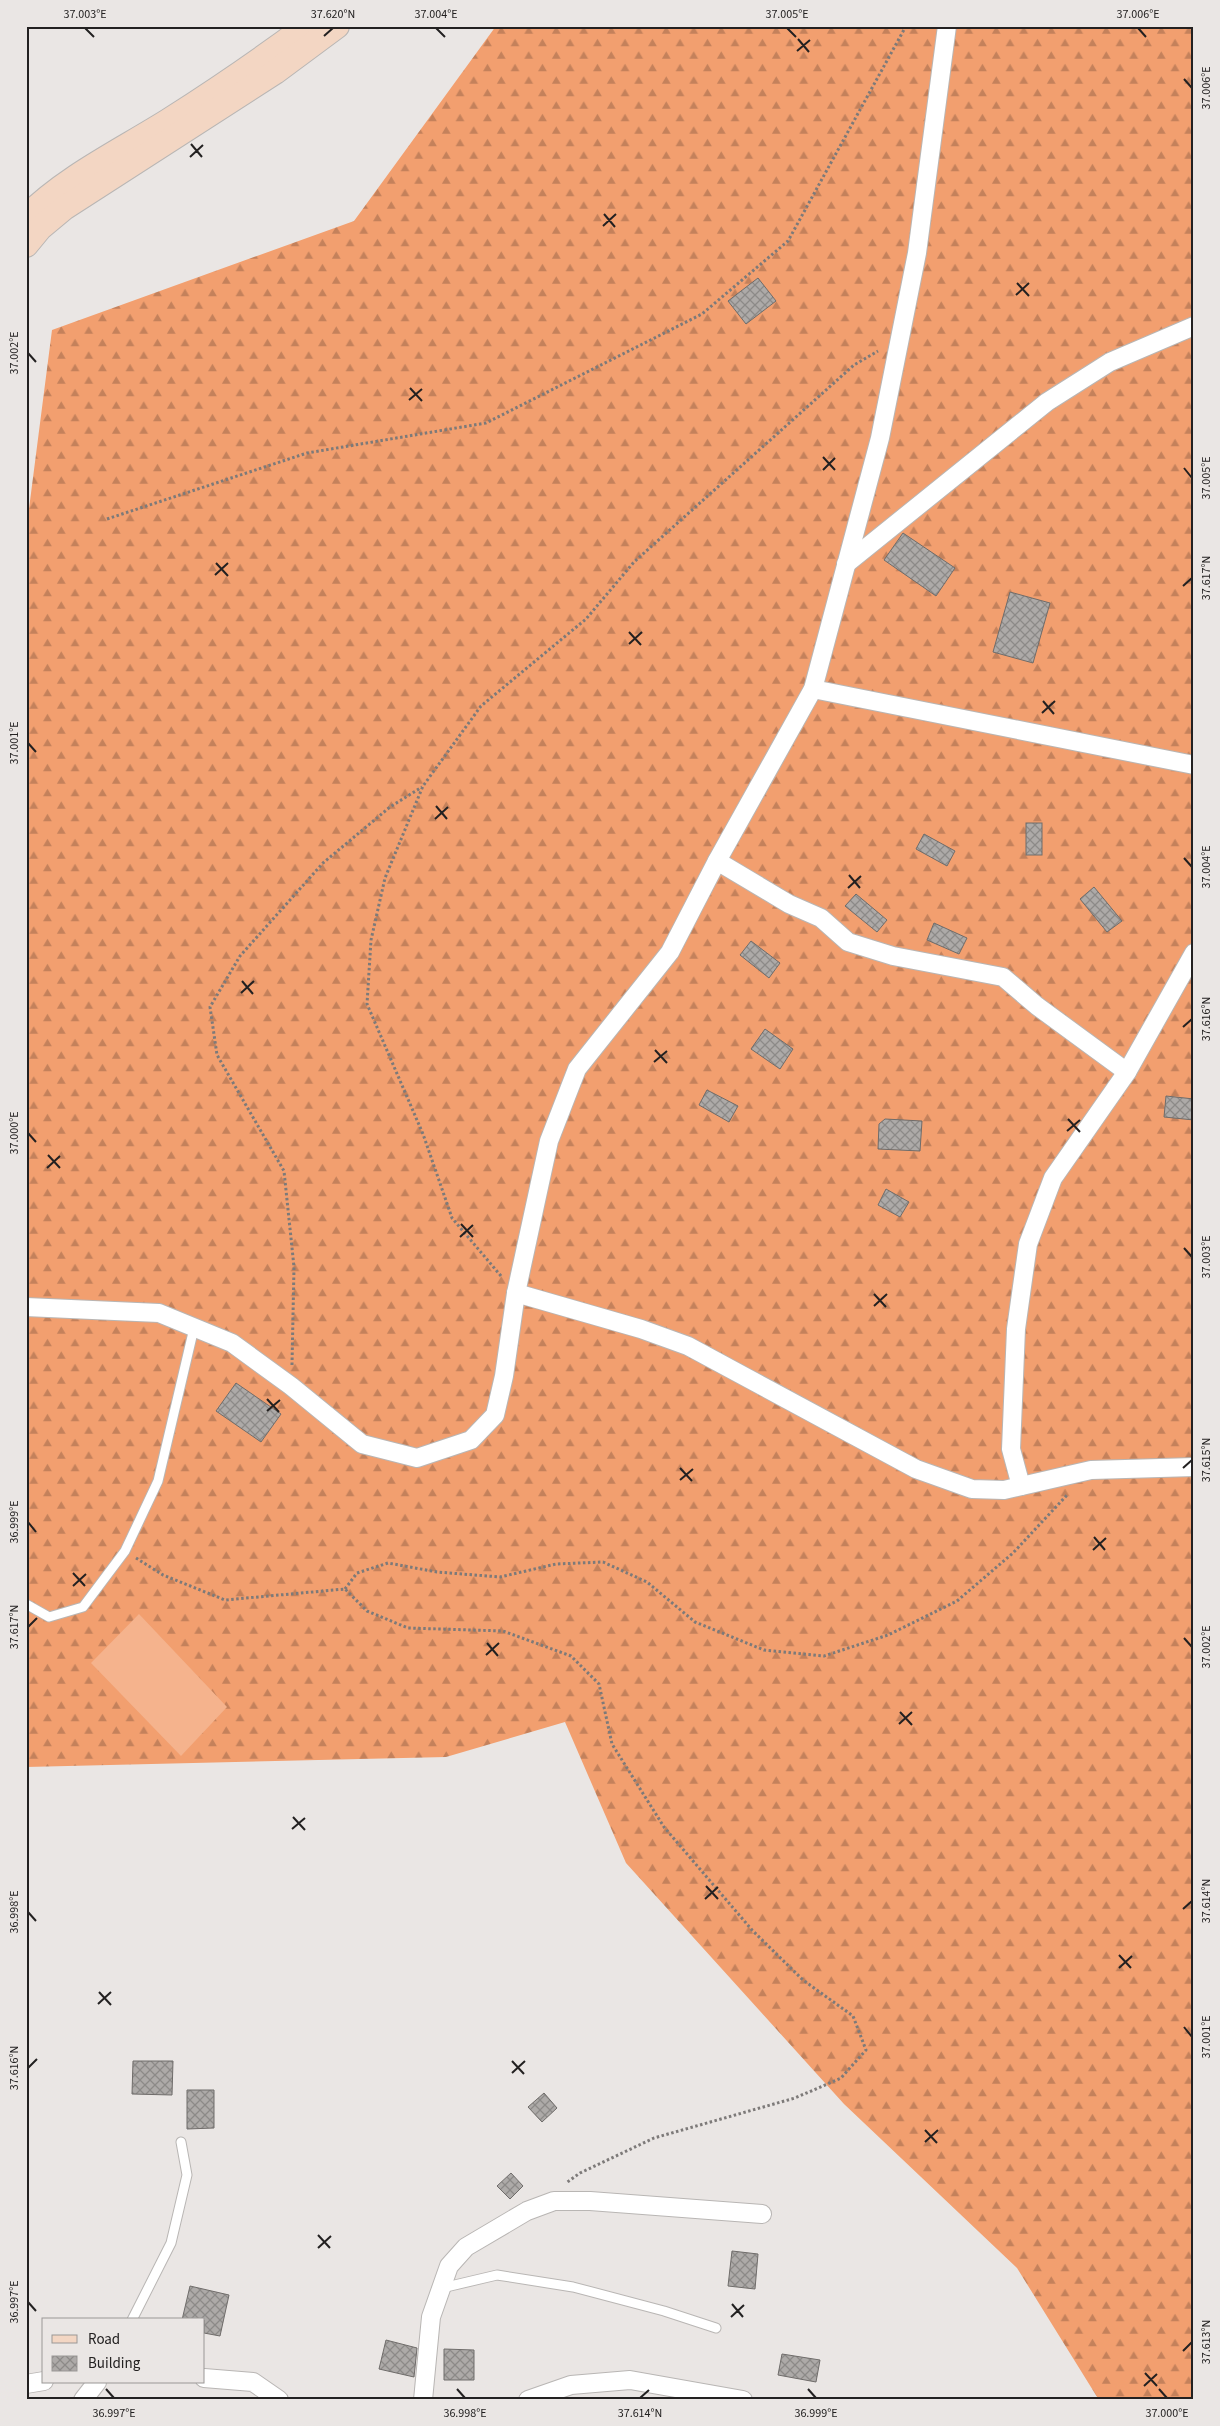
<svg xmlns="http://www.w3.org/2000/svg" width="1220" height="2426" font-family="'Source Sans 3',sans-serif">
<defs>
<pattern id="forest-firs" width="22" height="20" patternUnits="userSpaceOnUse" patternTransform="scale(1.25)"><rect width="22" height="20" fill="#f29f6f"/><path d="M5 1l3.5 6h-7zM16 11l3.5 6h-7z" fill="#c4815b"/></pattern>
<pattern id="building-cross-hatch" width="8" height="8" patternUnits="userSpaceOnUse" patternTransform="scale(1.25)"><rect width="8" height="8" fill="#adaaa8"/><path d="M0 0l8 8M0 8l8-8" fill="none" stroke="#8c8a88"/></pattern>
</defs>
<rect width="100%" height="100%" fill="#eae6e4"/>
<polygon fill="url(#forest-firs)" points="496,26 1194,26 1194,2400 1099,2400 1017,2268 844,2104 626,1863 565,1722 446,1757 26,1767 26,532 52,330 354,221"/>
<polygon fill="#f5b38d" points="139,1614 227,1707 181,1756 91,1663"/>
<g fill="url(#building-cross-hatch)" stroke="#6f6c6a">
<polygon points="758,278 776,301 746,324 728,301"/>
<polygon points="903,533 955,568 936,596 884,560"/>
<polygon points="1010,592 1050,603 1033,663 993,652"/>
<rect x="1026" y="823" width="16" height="32"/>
<polygon points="924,834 955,851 947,866 916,849"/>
<polygon points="1094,887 1122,921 1107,932 1080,899"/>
<polygon points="856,894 887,920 877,932 845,906"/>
<polygon points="934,923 967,938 959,954 927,940"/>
<polygon points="751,941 780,963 769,978 740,955"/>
<polygon points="765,1029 793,1049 780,1069 751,1049"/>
<polygon points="707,1090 738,1106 729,1122 699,1105"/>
<polygon points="1166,1096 1194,1099 1194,1120 1164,1117"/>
<polygon points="885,1119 922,1121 920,1151 878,1149 879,1124"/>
<polygon points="886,1189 909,1202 900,1217 878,1205"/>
<polygon points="236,1383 281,1414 261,1442 216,1411"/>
<polygon points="133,2061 173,2061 172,2095 132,2094"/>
<polygon points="187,2090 214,2090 214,2128 187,2129"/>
<polygon points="544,2093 557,2108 542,2122 528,2107"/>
<polygon points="511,2173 523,2186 510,2199 497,2186"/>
<polygon points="732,2251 758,2254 755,2289 728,2286"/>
<polygon points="190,2286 229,2295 220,2336 204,2333 204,2320 182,2320"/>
<polygon points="386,2340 417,2348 414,2377 379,2369"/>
<polygon points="444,2349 474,2350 474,2380 444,2380"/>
<polygon points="782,2354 820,2360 816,2382 778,2375"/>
</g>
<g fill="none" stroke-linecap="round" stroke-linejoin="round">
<g stroke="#b9b6b4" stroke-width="11">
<g id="service">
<polyline points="26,1604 49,1617 83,1607 125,1551 158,1481 194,1328"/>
<polyline points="442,2288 497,2275 573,2287 664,2311 716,2328"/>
<polyline points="132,2320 171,2243 187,2175 181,2142"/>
</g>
</g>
<g stroke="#b9b6b4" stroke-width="20">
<g id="minor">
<polyline points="846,564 1047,402 1110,362 1194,326"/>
<polyline points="813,689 1194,765"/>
<polyline points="717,861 789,904 821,918 848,942 893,956 1003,977 1037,1006 1127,1072"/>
<polyline points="516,1293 641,1329 688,1346 916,1469 972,1489 1004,1490 1091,1470 1194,1467"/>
<polyline points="26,1307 159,1313 232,1343 291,1386 362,1444 417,1458 471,1440 495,1415 504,1376 516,1293 549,1141 577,1069 670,952 717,861 813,689 880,438 917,253 947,26"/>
<polyline points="1021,1486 1011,1449 1016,1329 1028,1244 1053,1178 1127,1072 1194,953"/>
<polyline points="204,2378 253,2382 279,2400"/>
<polyline points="26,2384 44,2381"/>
<polyline points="83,2400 97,2382"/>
<polyline points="423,2400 431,2317 449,2266 466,2247 527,2211 554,2201 590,2201 762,2214"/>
<polyline points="528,2400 571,2385 630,2380 743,2400"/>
</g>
</g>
<g stroke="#b9b6b4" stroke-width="26">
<g id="secondary">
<path d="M26,217C66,177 120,151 168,121C215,91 261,60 306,26"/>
<polyline points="26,245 40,228 64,208 275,72 337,26"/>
</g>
</g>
<g stroke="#7d7a79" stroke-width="3" stroke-dasharray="2.5 2.5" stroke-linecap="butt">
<polyline points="107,519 307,453 486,423 702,314 788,241 906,26"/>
<polyline points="501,1276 452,1218 423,1134 367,1004 371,940 385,878 423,786 481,706 586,619 634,562 854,365 878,351"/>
<polyline points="292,1365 294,1267 284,1171 217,1055 210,1007 240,956 323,863 390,807 422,787"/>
<polyline points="136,1558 163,1575 225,1600 345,1589 367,1611 408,1628 503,1631 571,1656 599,1684 612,1744 664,1827 752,1930 803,1980 853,2016 866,2050 841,2078 795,2098 654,2138 580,2173 566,2183"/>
<polyline points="345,1589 357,1573 388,1563 437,1572 500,1577 556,1564 603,1562 647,1582 695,1622 764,1650 824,1656 888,1635 957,1601 1013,1553 1068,1494"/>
</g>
<use href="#service" stroke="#fff" stroke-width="9"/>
<use href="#minor" stroke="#fff" stroke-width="18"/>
<use href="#secondary" stroke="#f3d6c3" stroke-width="24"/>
</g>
<path fill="none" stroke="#232121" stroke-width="2" d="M85,28L94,37M436,28L445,37M787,28L796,37M1138,28L1146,37M324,36L333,28M798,39L809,52M797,51L810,40M1184,79L1192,88M191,144L202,157M190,157L203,145M604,214L615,227M603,226L616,214M1017,283L1029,296M1016,295L1029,283M28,353L36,362M410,388L422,401M409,400L422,389M823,457L835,470M1184,468L1192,478M823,470L835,458M216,563L228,576M215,575L228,563M1183,586L1192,578M629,632L641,645M629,644L642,632M1043,701L1054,714M1042,713L1055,701M28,743L36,752M436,806L447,819M435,819L448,807M1184,858L1192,867M849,875L860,888M848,888L861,876M242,981L253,994M241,993L254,981M1183,1027L1192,1019M655,1050L667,1063M654,1062L667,1051M1068,1119L1080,1132M1067,1131L1080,1120M28,1133L36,1142M48,1155L60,1168M47,1168L60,1156M461,1224L473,1237M460,1237L473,1225M1184,1248L1192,1257M874,1294L886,1307M874,1306L887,1294M267,1399L279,1412M267,1411L280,1400M680,1468L692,1481M1183,1468L1192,1460M680,1480L693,1469M28,1522L36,1532M1094,1537L1105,1550M1093,1550L1106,1538M73,1573L85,1586M73,1586L86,1574M28,1627L37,1618M1184,1638L1192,1647M487,1643L498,1656M486,1655L499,1643M900,1712L912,1725M899,1724L912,1712M293,1817L305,1830M292,1829L305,1818M706,1886L718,1899M705,1899L718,1887M1183,1909L1192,1901M28,1912L36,1921M1119,1955L1131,1968M1119,1968L1132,1956M99,1992L111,2005M98,2004L111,1992M1184,2027L1192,2037M512,2061L524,2074M28,2068L37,2059M512,2073L525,2061M925,2130L937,2143M925,2142L938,2130M318,2235L330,2248M318,2248L331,2236M28,2302L36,2311M732,2304L743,2317M731,2317L744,2305M1183,2351L1192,2342M1145,2373L1157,2386M1144,2386L1157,2374M106,2389L114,2398M457,2389L465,2398M808,2389L816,2398M1159,2389L1167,2398M640,2398L649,2390"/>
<rect width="1220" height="2426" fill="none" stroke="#eae6e4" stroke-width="55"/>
<rect x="42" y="2318" width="162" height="65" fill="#eae6e4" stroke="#9a9796"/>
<rect x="52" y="2335" width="25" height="8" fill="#f3d6c3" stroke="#9a9796"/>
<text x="88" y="2344" font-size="15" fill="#232121">Road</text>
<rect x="52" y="2356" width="25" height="15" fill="url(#building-cross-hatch)" stroke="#9a9796"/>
<text x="88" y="2368" font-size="15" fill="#232121">Building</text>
<rect x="28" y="28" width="1164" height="2370" fill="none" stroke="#232121" stroke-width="2"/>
<g font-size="12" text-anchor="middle" fill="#232121">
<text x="85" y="18">37.003°E</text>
<text x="333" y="18">37.620°N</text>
<text x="436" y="18">37.004°E</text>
<text x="787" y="18">37.005°E</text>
<text x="1138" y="18">37.006°E</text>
<text transform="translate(1206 88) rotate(-90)" y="4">37.006°E</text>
<text transform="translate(14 353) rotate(-90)" y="4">37.002°E</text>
<text transform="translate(1206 478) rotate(-90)" y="4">37.005°E</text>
<text transform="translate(1206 578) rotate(-90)" y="4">37.617°N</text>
<text transform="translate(14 743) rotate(-90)" y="4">37.001°E</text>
<text transform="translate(1206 867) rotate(-90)" y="4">37.004°E</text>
<text transform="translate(1206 1019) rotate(-90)" y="4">37.616°N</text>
<text transform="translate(14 1133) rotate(-90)" y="4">37.000°E</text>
<text transform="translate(1206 1257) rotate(-90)" y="4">37.003°E</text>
<text transform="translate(1206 1460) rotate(-90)" y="4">37.615°N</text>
<text transform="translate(14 1522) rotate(-90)" y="4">36.999°E</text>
<text transform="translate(14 1627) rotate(-90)" y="4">37.617°N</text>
<text transform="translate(1206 1647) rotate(-90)" y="4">37.002°E</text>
<text transform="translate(1206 1901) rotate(-90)" y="4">37.614°N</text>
<text transform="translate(14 1912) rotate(-90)" y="4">36.998°E</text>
<text transform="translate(1206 2037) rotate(-90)" y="4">37.001°E</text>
<text transform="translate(14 2068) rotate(-90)" y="4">37.616°N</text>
<text transform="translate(14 2302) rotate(-90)" y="4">36.997°E</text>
<text transform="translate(1206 2342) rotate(-90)" y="4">37.613°N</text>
<text x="114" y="2417">36.997°E</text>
<text x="465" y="2417">36.998°E</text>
<text x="640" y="2417">37.614°N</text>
<text x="816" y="2417">36.999°E</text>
<text x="1167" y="2417">37.000°E</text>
</g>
</svg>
